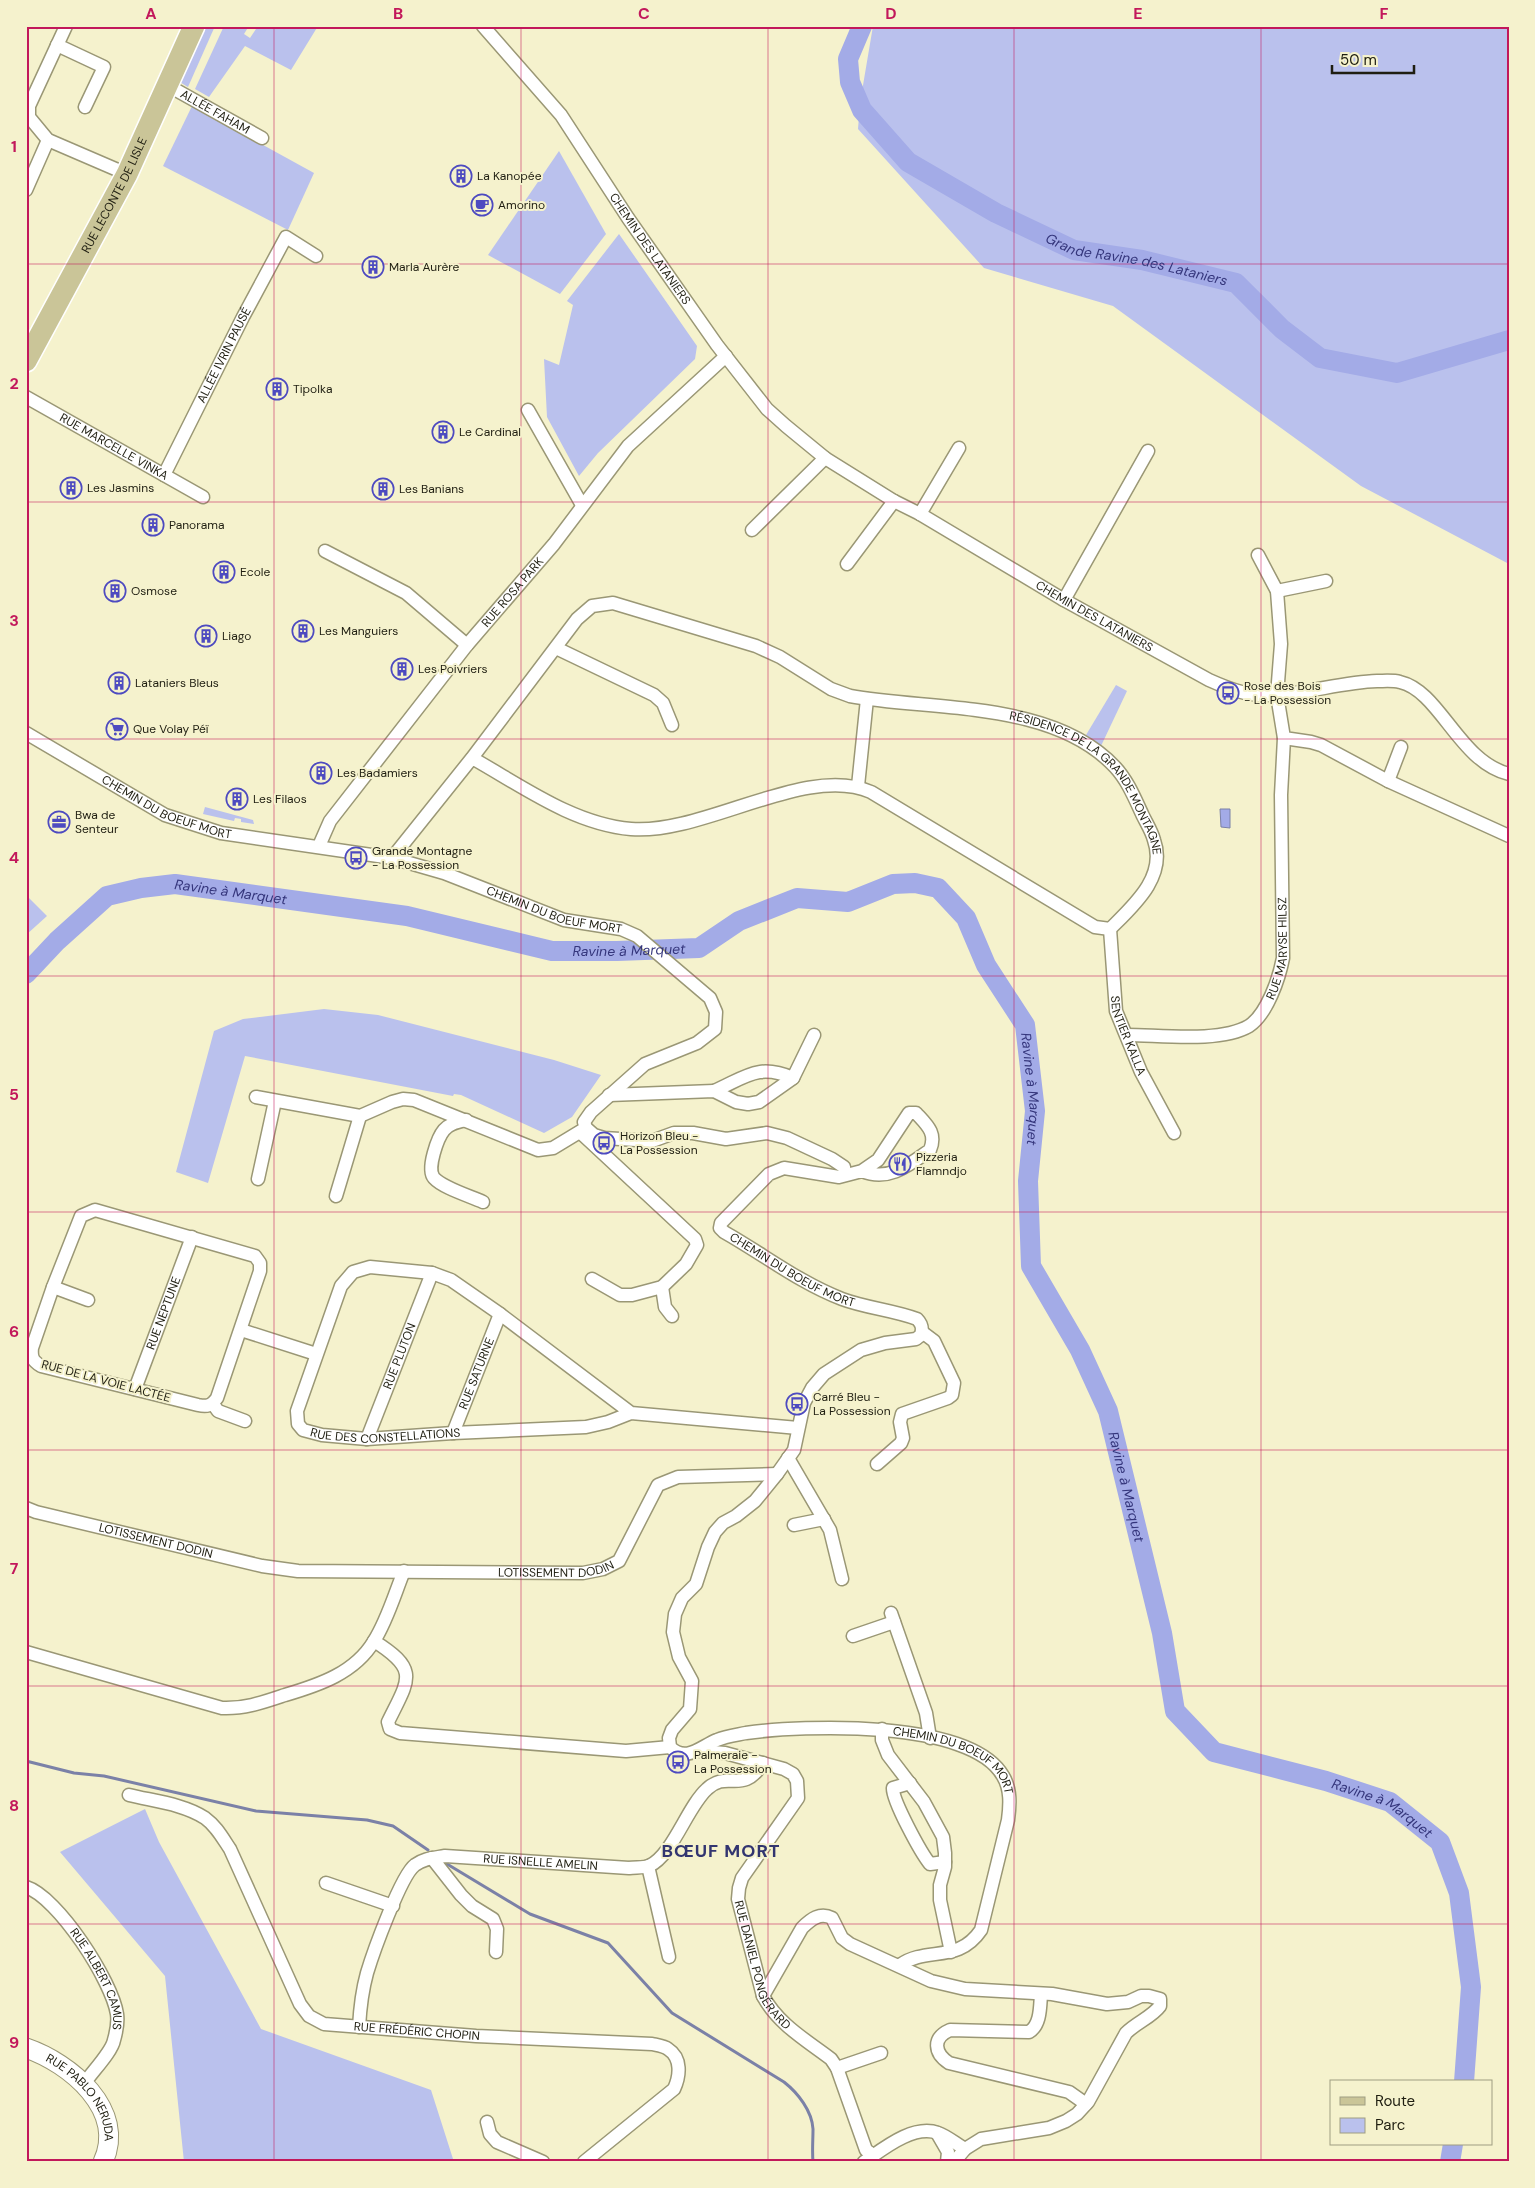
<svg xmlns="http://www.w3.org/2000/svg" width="1535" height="2188" font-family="'DM Sans',sans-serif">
<rect width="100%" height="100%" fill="#f5f2cd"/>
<g fill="#bac1ed">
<polygon points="203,26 215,26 188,87 178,81"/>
<polygon points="224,26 249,26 244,34 250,38 258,26 318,26 291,70 245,46 209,97 195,89"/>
<polygon points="873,26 1509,26 1509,564 1361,486 1113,306 984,268 858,129 860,103"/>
<polygon points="192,106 314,173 288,230 163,166"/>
<polygon points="559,151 606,234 560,294 488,255"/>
<polygon points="619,234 697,346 695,359 598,453 579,476 547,417 544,359 559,365 573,305 567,301"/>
<polygon points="1116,685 1127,691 1101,746 1086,735"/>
<polygon points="205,807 253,820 254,824 241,822 241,819 235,818 234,821 203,814"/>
<polygon points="26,895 47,916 26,935"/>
<polygon points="324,1009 378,1015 554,1060 601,1075 572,1117 544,1133 461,1095 454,1094 453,1096 245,1056 208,1183 176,1172 214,1031 243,1019"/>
<polygon points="145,1809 159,1842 261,2029 431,2090 454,2162 184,2162 165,1976 60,1852"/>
</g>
<polygon fill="#a3abe7" stroke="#7b81a7" points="1220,809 1230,809 1230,828 1221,827"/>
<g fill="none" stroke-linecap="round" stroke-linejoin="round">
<g stroke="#7b81a7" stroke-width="3">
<polyline points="26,1761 74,1773 104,1776 256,1811 367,1820 393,1826 428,1850"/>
<path d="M447,1864L530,1914L608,1943L672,2013L784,2082C798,2093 812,2111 813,2129C813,2140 812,2151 813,2162"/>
</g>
<g stroke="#a3abe7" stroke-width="20">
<path id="s1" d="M862,26L848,59L850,82L862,110L908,162L996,213L1074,250L1142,260L1236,283L1282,329L1320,358L1397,373L1509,340"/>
<path id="s2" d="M26,974L57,941L107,896L141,888L175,884L407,916L552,951H617L699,948L739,921L797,898L848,902L893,884L915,883L938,888L966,918L986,965L1025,1025L1035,1111L1028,1181L1031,1266L1080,1350L1108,1411L1162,1633L1175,1711L1214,1752L1326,1781L1390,1802L1440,1842L1459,1893L1471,1987L1464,2082"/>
<polyline points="1450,2162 1453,2144"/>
</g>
<g stroke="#9a9775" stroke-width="15">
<g id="minor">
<polyline points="66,26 29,106 29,117 48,140 127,174"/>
<path id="s3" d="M483,26L561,115L628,218L717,345L767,409L786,426L825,458L894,501L920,514L1064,600L1209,680C1227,688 1247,696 1267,695C1304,695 1340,682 1377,681C1384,681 1393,680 1400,682C1440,691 1459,762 1509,774"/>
<polyline points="57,45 104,67 85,107"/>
<path id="s4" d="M167,85L262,138"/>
<polyline points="26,190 48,140"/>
<path id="s5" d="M26,397L203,497"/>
<polyline points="528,410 582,505"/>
<path id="s6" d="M164,475L243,317L286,237L316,256"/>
<polyline points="920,514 959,448"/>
<polyline points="752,530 825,458"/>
<polyline points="325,551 406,593 467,645"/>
<polyline points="1258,555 1277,591 1281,644 1277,695 1284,738 1311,742 1321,745 1388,781 1509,836"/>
<polyline points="847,564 894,501"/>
<polyline points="1277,591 1326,581"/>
<polyline points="1064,600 1148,451"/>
<polyline points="556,648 654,695 663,703 672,725"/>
<path id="s7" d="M26,733L165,815L221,833L392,858L444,873L564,920L621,929L637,936L710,998L716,1012L715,1029L697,1043L645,1064L591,1112L584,1122L586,1128L594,1135L604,1138L652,1141L674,1133H693L726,1139L767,1133L787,1138L832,1159L844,1167L845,1174"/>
<polyline points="1388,781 1401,747"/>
<polyline points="858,786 867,699"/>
<path id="s8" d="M319,846L330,821L467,645L554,544L628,446L726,356"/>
<path id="s9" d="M392,858L472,758L577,619L592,606L613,603L756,646L780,657L831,689L850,696C932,711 1053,700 1115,767C1128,781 1135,799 1143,816C1147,824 1152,832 1154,840C1167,877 1133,906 1110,929L1095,927L871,792C807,763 704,835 631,829C573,824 522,786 472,758"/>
<path id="s10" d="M1110,929L1116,1011L1141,1072L1174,1133"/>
<path id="s11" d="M1127,1035C1160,1035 1220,1043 1249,1026C1267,1014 1279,979 1283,958L1281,795L1284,738"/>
<path d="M714,1091C746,1077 758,1063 793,1078"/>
<polyline points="609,1095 714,1091 736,1102 748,1104 759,1102 793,1078 814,1035"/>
<polyline points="256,1097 360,1116 392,1102 403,1099 414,1100 538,1150 553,1148 586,1128"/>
<path d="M466,1120C458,1122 450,1123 444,1130C438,1137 426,1169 434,1178C443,1188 470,1196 483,1202"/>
<polyline points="581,1133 695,1239 697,1245 686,1264 662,1287 632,1295 620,1295 592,1279"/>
<path id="s12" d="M862,1171C889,1182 909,1165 930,1150C937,1133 927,1125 916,1113H909L878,1160L862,1171L839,1177L784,1168L769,1174L721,1223L720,1228L724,1232C763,1254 800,1283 842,1299C866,1308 893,1310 917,1319C922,1324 923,1328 921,1335L916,1339L885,1343L861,1350L824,1374L812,1388L804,1403L794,1450L777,1474L755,1501L736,1516L723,1523L715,1532L708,1547L696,1584L682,1598L675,1614L673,1632L679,1657L692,1681L690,1709L672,1730L669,1738L670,1747C686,1763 700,1747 717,1740C726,1736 736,1735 746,1733C803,1725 971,1719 1003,1776C1011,1789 1010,1805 1008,1820L981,1930C958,1964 927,1946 900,1965"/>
<polyline points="258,1179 275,1101"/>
<polyline points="336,1196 360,1116"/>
<path d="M95,1210L255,1256L260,1263V1271L217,1398C211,1406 207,1407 198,1405L41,1366C33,1361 31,1358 32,1348L53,1287L81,1216Z"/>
<polyline points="53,1287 88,1300"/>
<polyline points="662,1287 665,1307 672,1316"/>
<polyline points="241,1330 316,1354"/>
<path id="s13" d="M135,1389L192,1237"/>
<polyline points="213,1404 218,1411 245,1421"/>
<path id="s14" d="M631,1413L500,1314L451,1280L432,1273L370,1267L353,1272L341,1286L297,1411L298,1424L303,1430L322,1435L367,1439L453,1433L586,1427L608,1422L631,1413L798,1428"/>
<path id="s15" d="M453,1433L500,1314"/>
<path id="s16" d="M367,1439L432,1273"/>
<polyline points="788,1458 830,1530 842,1579"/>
<polyline points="877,1464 901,1443 903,1438 900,1422 902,1414 948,1398 952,1395 954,1383 934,1341 922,1332"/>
<path id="s17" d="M26,1508L36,1512L262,1566L298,1571L583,1573L603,1569L619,1561L658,1485L678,1477L777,1474"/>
<polyline points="794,1525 824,1519"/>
<polyline points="891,1613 926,1713 930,1738"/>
<polyline points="853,1636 894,1622"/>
<path d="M374,1641C420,1670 409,1679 388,1722L390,1729L400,1733L626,1751L670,1747"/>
<path d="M26,1652L222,1708C245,1709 264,1702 285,1695C319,1685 355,1673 374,1641C387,1621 395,1593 404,1571"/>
<polyline points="882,1729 882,1740 888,1755 924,1802 943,1837 945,1853 945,1867 940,1885 940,1900 951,1952"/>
<path id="s18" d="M700,1751L725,1753L784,1769L793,1774L797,1781L798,1798L742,1878L739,1888L738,1899L763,1996C778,2024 806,2040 831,2059L837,2068L866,2150L873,2155"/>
<path d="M910,1783L893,1788C892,1800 921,1853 930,1864L945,1862"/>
<path id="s19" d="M129,1795C153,1801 184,1804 205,1818C216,1826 222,1837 230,1849L300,2004L309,2016L324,2024L476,2036L652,2044C656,2045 664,2046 668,2049C682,2058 680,2076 674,2089L584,2162"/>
<polyline points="432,1858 461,1895 472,1906 493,1919 497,1929 496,1952"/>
<polyline points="648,1866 669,1957"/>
<polyline points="326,1883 393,1906"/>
<path id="s20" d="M26,1887C58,1897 112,1981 117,2014C118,2021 116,2033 114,2040C112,2052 91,2073 84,2084"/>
<path d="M1041,1994C1040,2006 1041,2025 1029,2032L950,2030C932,2038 934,2053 949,2063L1069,2092L1086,2104"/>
<path d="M763,1996L802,1928C811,1919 820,1912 832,1918L842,1938L850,1944L931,1981L965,1989L1052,1994L1107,2004L1128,2002L1141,1996H1149L1160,1999V2006C1152,2017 1137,2022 1126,2033L1088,2102L1077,2114L1066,2121L1049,2128L981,2139L965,2149L954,2162"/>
<path id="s21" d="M359,2027C360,2009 362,1991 367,1973C373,1953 401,1875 415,1865C424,1858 434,1858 445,1856L629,1868C635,1867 643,1868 649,1866C673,1855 687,1807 707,1789C728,1769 742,1796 763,1763"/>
<polyline points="837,2068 881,2053"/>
<polyline points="487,2122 490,2134 497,2142 543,2162"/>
<polyline points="937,2133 948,2152 947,2162"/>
<path d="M864,2162C883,2149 913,2124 938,2133C947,2136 956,2144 965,2149"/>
</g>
</g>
<g stroke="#9a9775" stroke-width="21">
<g id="secondary">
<path id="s22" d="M26,2048C70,2063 127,2110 103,2162"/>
</g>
</g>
<g stroke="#fff" stroke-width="24">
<g id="primary">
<path id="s23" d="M26,361L127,174L194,26"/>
</g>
</g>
<use href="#minor" stroke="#fff" stroke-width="12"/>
<use href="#secondary" stroke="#fff" stroke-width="19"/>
<use href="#primary" stroke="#cac598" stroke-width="21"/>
</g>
<path fill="none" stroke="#c2185b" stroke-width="1" stroke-opacity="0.55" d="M274,26V2162M521,26V2162M768,26V2162M1014,26V2162M1261,26V2162M26,264H1509M26,502H1509M26,739H1509M26,976H1509M26,1212H1509M26,1450H1509M26,1686H1509M26,1924H1509"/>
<defs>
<g id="building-ring" transform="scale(1.125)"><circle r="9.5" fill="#f5f2cd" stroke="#4d4ac0" stroke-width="1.5"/><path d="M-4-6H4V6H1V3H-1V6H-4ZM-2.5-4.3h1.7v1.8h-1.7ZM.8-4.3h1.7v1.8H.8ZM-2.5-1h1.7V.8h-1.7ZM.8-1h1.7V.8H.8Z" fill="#4d4ac0"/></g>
<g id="cafe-ring" transform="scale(1.125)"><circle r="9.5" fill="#f5f2cd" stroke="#4d4ac0" stroke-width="1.5"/><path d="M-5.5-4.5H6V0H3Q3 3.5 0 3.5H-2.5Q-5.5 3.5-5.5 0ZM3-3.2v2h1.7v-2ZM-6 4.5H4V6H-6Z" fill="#4d4ac0"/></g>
<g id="bus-ring" transform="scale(1.125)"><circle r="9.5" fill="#f5f2cd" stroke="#4d4ac0" stroke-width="1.5"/><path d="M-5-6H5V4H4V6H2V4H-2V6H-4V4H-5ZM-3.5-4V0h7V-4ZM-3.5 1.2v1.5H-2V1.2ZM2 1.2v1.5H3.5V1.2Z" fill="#4d4ac0"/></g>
<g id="supermarket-ring" transform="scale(1.125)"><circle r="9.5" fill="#f5f2cd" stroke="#4d4ac0" stroke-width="1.5"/><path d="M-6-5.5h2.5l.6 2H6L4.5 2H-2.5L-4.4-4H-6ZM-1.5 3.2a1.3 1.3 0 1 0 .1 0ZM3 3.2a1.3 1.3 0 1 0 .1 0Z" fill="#4d4ac0"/></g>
<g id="office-ring" transform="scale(1.125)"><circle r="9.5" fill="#f5f2cd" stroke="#4d4ac0" stroke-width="1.5"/><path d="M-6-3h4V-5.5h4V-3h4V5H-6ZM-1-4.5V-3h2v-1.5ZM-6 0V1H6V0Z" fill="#4d4ac0"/></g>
<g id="restaurant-ring" transform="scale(1.125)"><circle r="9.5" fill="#f5f2cd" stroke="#4d4ac0" stroke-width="1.5"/><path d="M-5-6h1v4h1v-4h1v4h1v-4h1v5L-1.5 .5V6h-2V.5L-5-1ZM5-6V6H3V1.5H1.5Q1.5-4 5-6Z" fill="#4d4ac0"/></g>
</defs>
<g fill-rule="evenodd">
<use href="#building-ring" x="461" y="176"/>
<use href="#cafe-ring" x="482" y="205"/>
<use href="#building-ring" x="373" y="267"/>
<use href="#building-ring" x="277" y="389"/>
<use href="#building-ring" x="443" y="432"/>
<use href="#building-ring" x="71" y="488"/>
<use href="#building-ring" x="383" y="489"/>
<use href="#building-ring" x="153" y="525"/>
<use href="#building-ring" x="224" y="572"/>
<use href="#building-ring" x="115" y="591"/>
<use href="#building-ring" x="303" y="631"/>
<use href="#building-ring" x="206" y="636"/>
<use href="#building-ring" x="402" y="669"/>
<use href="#building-ring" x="119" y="683"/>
<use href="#bus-ring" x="1228" y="693"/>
<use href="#supermarket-ring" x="117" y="729"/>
<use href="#building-ring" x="321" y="773"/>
<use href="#building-ring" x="237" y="799"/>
<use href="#office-ring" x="59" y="822"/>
<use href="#bus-ring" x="356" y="858"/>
<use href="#bus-ring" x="604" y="1143"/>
<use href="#restaurant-ring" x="900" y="1164"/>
<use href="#bus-ring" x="797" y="1404"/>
<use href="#bus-ring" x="678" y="1762"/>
</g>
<g text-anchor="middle" stroke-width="4" stroke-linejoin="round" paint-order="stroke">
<g font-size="12" fill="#1f1e11" stroke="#f5f2cd">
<text dy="4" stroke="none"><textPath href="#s4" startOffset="55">ALLÉE FAHAM</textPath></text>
<text dy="4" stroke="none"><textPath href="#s23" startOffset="188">RUE LECONTE DE LISLE</textPath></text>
<text dy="4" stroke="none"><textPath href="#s3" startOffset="279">CHEMIN DES LATANIERS</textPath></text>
<text dy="4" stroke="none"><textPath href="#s6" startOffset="134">ALLÉE IVRIN PAUSÉ</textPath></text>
<text dy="4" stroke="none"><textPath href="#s5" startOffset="101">RUE MARCELLE VINKA</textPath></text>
<text dy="4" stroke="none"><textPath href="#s8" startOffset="320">RUE ROSA PARK</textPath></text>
<text dy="4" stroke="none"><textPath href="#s3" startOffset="866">CHEMIN DES LATANIERS</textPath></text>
<text dy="4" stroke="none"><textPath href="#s9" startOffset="869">RÉSIDENCE DE LA GRANDE MONTAGNE</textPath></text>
<text dy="4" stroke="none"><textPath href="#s7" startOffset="160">CHEMIN DU BOEUF MORT</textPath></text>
<text dy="4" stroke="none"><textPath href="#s7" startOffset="564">CHEMIN DU BOEUF MORT</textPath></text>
<text dy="4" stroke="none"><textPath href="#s11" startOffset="210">RUE MARYSE HILSZ</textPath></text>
<text dy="4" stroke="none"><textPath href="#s10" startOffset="109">SENTIER KALLA</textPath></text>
<text dy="4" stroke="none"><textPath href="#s12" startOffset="454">CHEMIN DU BOEUF MORT</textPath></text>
<text dy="4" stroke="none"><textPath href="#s13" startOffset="81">RUE NEPTUNE</textPath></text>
<text dy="4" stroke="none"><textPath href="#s16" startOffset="89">RUE PLUTON</textPath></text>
<text dy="4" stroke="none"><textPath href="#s15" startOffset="64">RUE SATURNE</textPath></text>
<text transform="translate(106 1381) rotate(15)" y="4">RUE DE LA VOIE LACTÉE</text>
<text dy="4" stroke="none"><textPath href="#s14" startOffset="579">RUE DES CONSTELLATIONS</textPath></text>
<text dy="4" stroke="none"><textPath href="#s17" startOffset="134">LOTISSEMENT DODIN</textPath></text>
<text dy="4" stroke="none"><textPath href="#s17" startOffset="538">LOTISSEMENT DODIN</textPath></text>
<text dy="4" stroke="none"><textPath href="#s12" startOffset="1449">CHEMIN DU BOEUF MORT</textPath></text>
<text dy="4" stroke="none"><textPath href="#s21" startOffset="301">RUE ISNELLE AMELIN</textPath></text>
<text dy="4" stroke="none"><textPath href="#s18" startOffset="312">RUE DANIEL PONGÉRARD</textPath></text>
<text dy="4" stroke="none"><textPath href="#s20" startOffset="120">RUE ALBERT CAMUS</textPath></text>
<text dy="4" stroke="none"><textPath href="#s19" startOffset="415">RUE FRÉDÉRIC CHOPIN</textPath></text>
<text dy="4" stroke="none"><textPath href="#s22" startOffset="78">RUE PABLO NERUDA</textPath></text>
</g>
<g font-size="12" fill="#1f1e11" stroke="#f5f2cd" text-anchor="start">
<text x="477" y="180">La Kanopée</text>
<text x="498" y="209">Amorino</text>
<text x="389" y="271">Marla Aurère</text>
<text x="293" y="393">Tipolka</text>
<text x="459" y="436">Le Cardinal</text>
<text x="87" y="492">Les Jasmins</text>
<text x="399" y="493">Les Banians</text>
<text x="169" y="529">Panorama</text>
<text x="240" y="576">Ecole</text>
<text x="131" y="595">Osmose</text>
<text x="319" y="635">Les Manguiers</text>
<text x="222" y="640">Liago</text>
<text x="418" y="673">Les Poivriers</text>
<text x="135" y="687">Lataniers Bleus</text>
<text x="1244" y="690">Rose des Bois<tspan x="1244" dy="14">- La Possession</tspan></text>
<text x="133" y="733">Que Volay Péï</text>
<text x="337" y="777">Les Badamiers</text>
<text x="253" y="803">Les Filaos</text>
<text x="75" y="819">Bwa de<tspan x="75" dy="14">Senteur</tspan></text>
<text x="372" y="855">Grande Montagne<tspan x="372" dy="14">- La Possession</tspan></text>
<text x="620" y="1140">Horizon Bleu -<tspan x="620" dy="14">La Possession</tspan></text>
<text x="916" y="1161">Pizzeria<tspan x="916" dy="14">Flamndjo</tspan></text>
<text x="813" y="1401">Carré Bleu -<tspan x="813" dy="14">La Possession</tspan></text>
<text x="694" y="1759">Palmeraie -<tspan x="694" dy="14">La Possession</tspan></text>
</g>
<g font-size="14" font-style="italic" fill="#35367c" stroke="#f5f2cd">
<text dy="5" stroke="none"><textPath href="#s1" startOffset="410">Grande Ravine des Lataniers</textPath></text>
<text dy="5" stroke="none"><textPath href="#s2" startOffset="238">Ravine à Marquet</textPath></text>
<text dy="5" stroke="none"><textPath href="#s2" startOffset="642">Ravine à Marquet</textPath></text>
<text dy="5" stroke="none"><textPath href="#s2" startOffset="1196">Ravine à Marquet</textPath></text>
<text dy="5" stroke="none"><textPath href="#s2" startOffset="1616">Ravine à Marquet</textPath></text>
<text dy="5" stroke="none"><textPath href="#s2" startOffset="2081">Ravine à Marquet</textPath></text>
</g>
<g font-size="18" font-weight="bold" letter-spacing="1" fill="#323570" stroke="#f5f2cd">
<text x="721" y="1857">BŒUF MORT</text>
</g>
</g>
<rect width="1535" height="2188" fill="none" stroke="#f5f2cd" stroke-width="55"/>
<rect x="1330" y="2080" width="162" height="65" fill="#f5f2cd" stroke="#9f9d82"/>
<rect x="1340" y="2097" width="25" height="8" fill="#cac598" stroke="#9f9d82"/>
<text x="1375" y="2106" font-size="15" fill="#1f1e11">Route</text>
<rect x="1340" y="2118" width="25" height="15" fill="#bac1ed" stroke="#9f9d82"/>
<text x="1375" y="2130" font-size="15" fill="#1f1e11">Parc</text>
<path d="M1332 65v8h82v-8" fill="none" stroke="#1f1e11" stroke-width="2.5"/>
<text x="1340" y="65" font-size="15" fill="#1f1e11" stroke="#f5f2cd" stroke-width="4" paint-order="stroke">50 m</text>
<rect x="28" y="28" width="1480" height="2132" fill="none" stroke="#c2185b" stroke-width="2"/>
<g font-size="16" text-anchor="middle" font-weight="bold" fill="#c2185b">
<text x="151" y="19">A</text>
<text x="398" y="19">B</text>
<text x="644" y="19">C</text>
<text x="891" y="19">D</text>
<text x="1138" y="19">E</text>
<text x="1384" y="19">F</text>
<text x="14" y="152">1</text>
<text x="14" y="389">2</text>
<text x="14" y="626">3</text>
<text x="14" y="863">4</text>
<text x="14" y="1100">5</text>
<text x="14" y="1337">6</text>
<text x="14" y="1574">7</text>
<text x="14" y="1811">8</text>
<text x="14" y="2048">9</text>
</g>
</svg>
